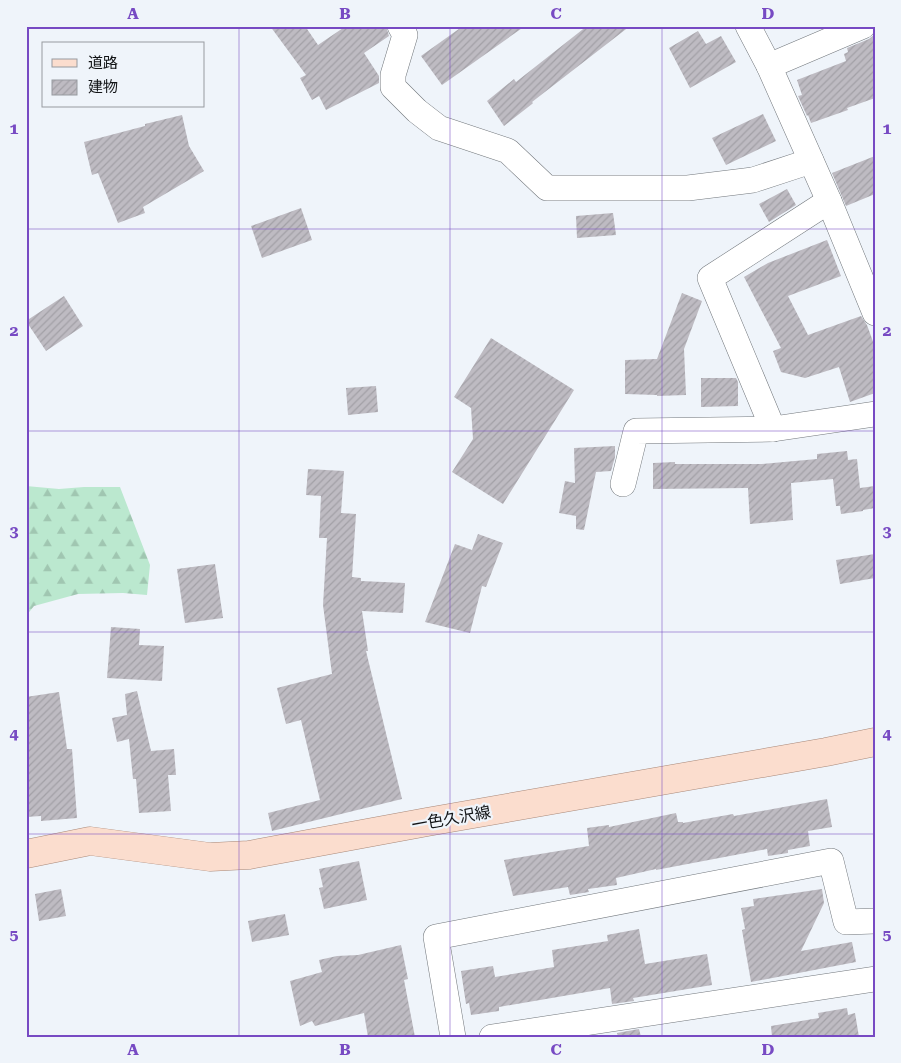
<svg xmlns="http://www.w3.org/2000/svg" width="901" height="1063" font-family="'Roboto Serif','Noto Sans JP',serif">
<defs>
<pattern id="forest-firs" width="22" height="20" patternUnits="userSpaceOnUse" patternTransform="scale(1.25)"><rect width="22" height="20" fill="#bbe8cf"/><path d="M5 1l3.5 6h-7zM16 11l3.5 6h-7z" fill="#a0c6b1"/></pattern>
<pattern id="building-hatch" width="6" height="6" patternUnits="userSpaceOnUse" patternTransform="scale(1.25)"><rect width="6" height="6" fill="#bebbc2"/><path d="M-1 1l2-2M0 6l6-6M5 7l2-2" fill="none" stroke="#a2a0a6"/></pattern>
</defs>
<rect width="100%" height="100%" fill="#eff4fa"/>
<polygon fill="url(#forest-firs)" points="26,486 59,489 84,487 120,487 150,565 147,595 123,593 78,594 34,606 26,616"/>
<g fill="url(#building-hatch)">
<polygon points="270,26 305,26 318,45 346,26 386,26 389,36 364,53 379,76 379,83 326,110 319,96 312,100 300,78 306,75"/>
<polygon points="463,26 525,26 442,85 421,56"/>
<polygon points="587,26 630,26 532,102 533,103 532,104 504,126 487,101 514,79 516,82"/>
<polygon points="698,31 706,44 721,36 736,62 690,88 669,48"/>
<polygon points="875,34 875,98 847,108 848,110 811,123 808,115 807,116 798,96 802,95 797,80 846,61 844,54 848,52 847,48 869,39"/>
<polygon points="763,114 776,141 726,165 712,138"/>
<polygon points="182,115 189,146 204,171 143,207 145,213 118,223 98,173 92,175 84,142 145,126 145,124"/>
<polygon points="875,156 875,194 846,206 832,173"/>
<polygon points="787,189 796,205 769,222 759,204"/>
<polygon points="301,208 312,240 262,258 251,226"/>
<polygon points="613,213 616,235 577,238 576,216"/>
<polygon points="827,240 841,276 788,296 808,335 861,316 867,325 875,347 875,393 850,402 839,367 805,378 781,372 773,351 781,348 744,277 768,263"/>
<polygon points="682,293 702,301 684,349 686,395 657,396 657,395 625,394 625,360 657,359"/>
<polygon points="64,296 83,326 46,351 26,321"/>
<polygon points="491,338 574,390 503,504 452,472 473,439 471,408 454,397"/>
<polygon points="701,378 736,378 738,382 738,406 701,407"/>
<polygon points="376,386 378,412 348,415 346,388"/>
<polygon points="615,446 615,457 611,471 596,472 584,530 576,529 576,516 559,513 565,481 575,483 574,448"/>
<polygon points="847,451 848,460 857,459 860,488 875,486 875,508 863,510 863,511 841,514 840,506 836,506 833,479 791,483 793,520 750,524 748,488 653,489 653,463 675,462 675,464 762,464 817,459 817,454"/>
<polygon points="308,469 344,471 341,513 356,514 352,577 361,578 361,581 405,583 403,613 362,611 368,651 366,651 402,799 272,831 268,813 320,800 301,720 286,724 277,688 332,674 323,605 327,538 319,538 321,496 306,495"/>
<polygon points="478,534 503,543 486,587 482,586 470,633 425,622 455,544 472,550"/>
<polygon points="875,554 875,578 840,584 836,560"/>
<polygon points="215,564 223,618 185,623 177,569"/>
<polygon points="111,627 140,629 139,645 164,646 162,681 107,678"/>
<polygon points="137,691 151,751 174,749 176,775 168,775 171,811 139,813 136,779 133,779 129,739 117,742 112,718 127,715 125,694"/>
<polygon points="59,692 67,749 72,749 77,818 41,821 41,816 26,817 26,697"/>
<polygon points="827,799 832,827 808,831 810,846 788,850 788,853 768,856 767,849 656,870 656,869 616,878 617,885 588,889 589,892 570,895 568,887 513,896 504,860 589,846 587,828 609,825 609,827 676,813 678,822 683,822 683,823 733,814 734,816"/>
<polygon points="359,861 367,900 324,909 319,888 323,887 319,869"/>
<polygon points="61,889 66,916 39,921 35,894"/>
<polygon points="822,889 824,903 801,951 852,942 856,962 751,982 742,930 745,929 741,908 754,906 753,899"/>
<polygon points="285,914 289,935 252,942 248,921"/>
<polygon points="639,929 645,964 707,954 712,985 633,998 634,1001 612,1004 610,988 499,1007 499,1011 471,1015 469,1003 466,1004 461,971 493,966 495,977 554,967 552,950 608,941 607,935"/>
<polygon points="401,945 408,979 404,980 415,1037 368,1037 364,1013 315,1026 312,1021 300,1026 290,981 322,972 319,960 337,956 358,955"/>
<polygon points="847,1008 848,1015 855,1013 859,1037 772,1037 771,1026 819,1018 818,1013"/>
<polygon points="639,1029 641,1037 618,1037 617,1033"/>
</g>
<g fill="none" stroke-linecap="round" stroke-linejoin="round">
<g stroke="#72777c" stroke-width="26">
<g id="street">
<polyline points="400,26 405,35 393,75 393,87 417,111 439,128 508,151 547,188 688,188 753,180 811,161"/>
<polyline points="748,26 769,66 829,201 875,313"/>
<polyline points="769,66 863,26"/>
<polyline points="773,429 710,278 829,201"/>
<polyline points="623,484 636,431 773,429 875,414"/>
<polyline points="453,1037 436,937 831,861 846,922 875,921"/>
<polyline points="492,1037 875,979"/>
</g>
</g>
<g stroke="#a88879" stroke-width="29">
<polyline id="primary" points="26,854 90,841 210,857 249,855 427,822 826,752 875,742"/>
</g>
<use href="#street" stroke="#fff" stroke-width="25"/>
<use href="#primary" stroke="#fbddce" stroke-width="28"/>
</g>
<path fill="none" stroke="#774ac3" stroke-width="1" stroke-opacity="0.55" d="M239,26V1037M450,26V1037M662,26V1037M26,229H875M26,431H875M26,632H875M26,834H875"/>
<g text-anchor="middle" stroke-width="4.5" stroke-linejoin="round" paint-order="stroke">
<g font-size="16" fill="#121416" stroke="#eff4fa">
<text transform="translate(451 818) rotate(-10)" y="6">一色久沢線</text>
</g>
</g>
<rect width="901" height="1063" fill="none" stroke="#eff4fa" stroke-width="55"/>
<rect x="42" y="42" width="162" height="65" fill="#eff4fa" stroke="#979a9f"/>
<rect x="52" y="59" width="25" height="8" fill="#fbddce" stroke="#979a9f"/>
<text x="88" y="68" font-size="15" fill="#121416">道路</text>
<rect x="52" y="80" width="25" height="15" fill="url(#building-hatch)" stroke="#979a9f"/>
<text x="88" y="92" font-size="15" fill="#121416">建物</text>
<rect x="28" y="28" width="846" height="1008" fill="none" stroke="#774ac3" stroke-width="2"/>
<g font-size="16" text-anchor="middle" font-weight="bold" fill="#774ac3">
<text x="133" y="19">A</text>
<text x="345" y="19">B</text>
<text x="556" y="19">C</text>
<text x="768" y="19">D</text>
<text x="14" y="134">1</text>
<text x="887" y="134">1</text>
<text x="14" y="336">2</text>
<text x="887" y="336">2</text>
<text x="14" y="537">3</text>
<text x="887" y="537">3</text>
<text x="14" y="739">4</text>
<text x="887" y="739">4</text>
<text x="14" y="940">5</text>
<text x="887" y="940">5</text>
<text x="133" y="1055">A</text>
<text x="345" y="1055">B</text>
<text x="556" y="1055">C</text>
<text x="768" y="1055">D</text>
</g>
</svg>
